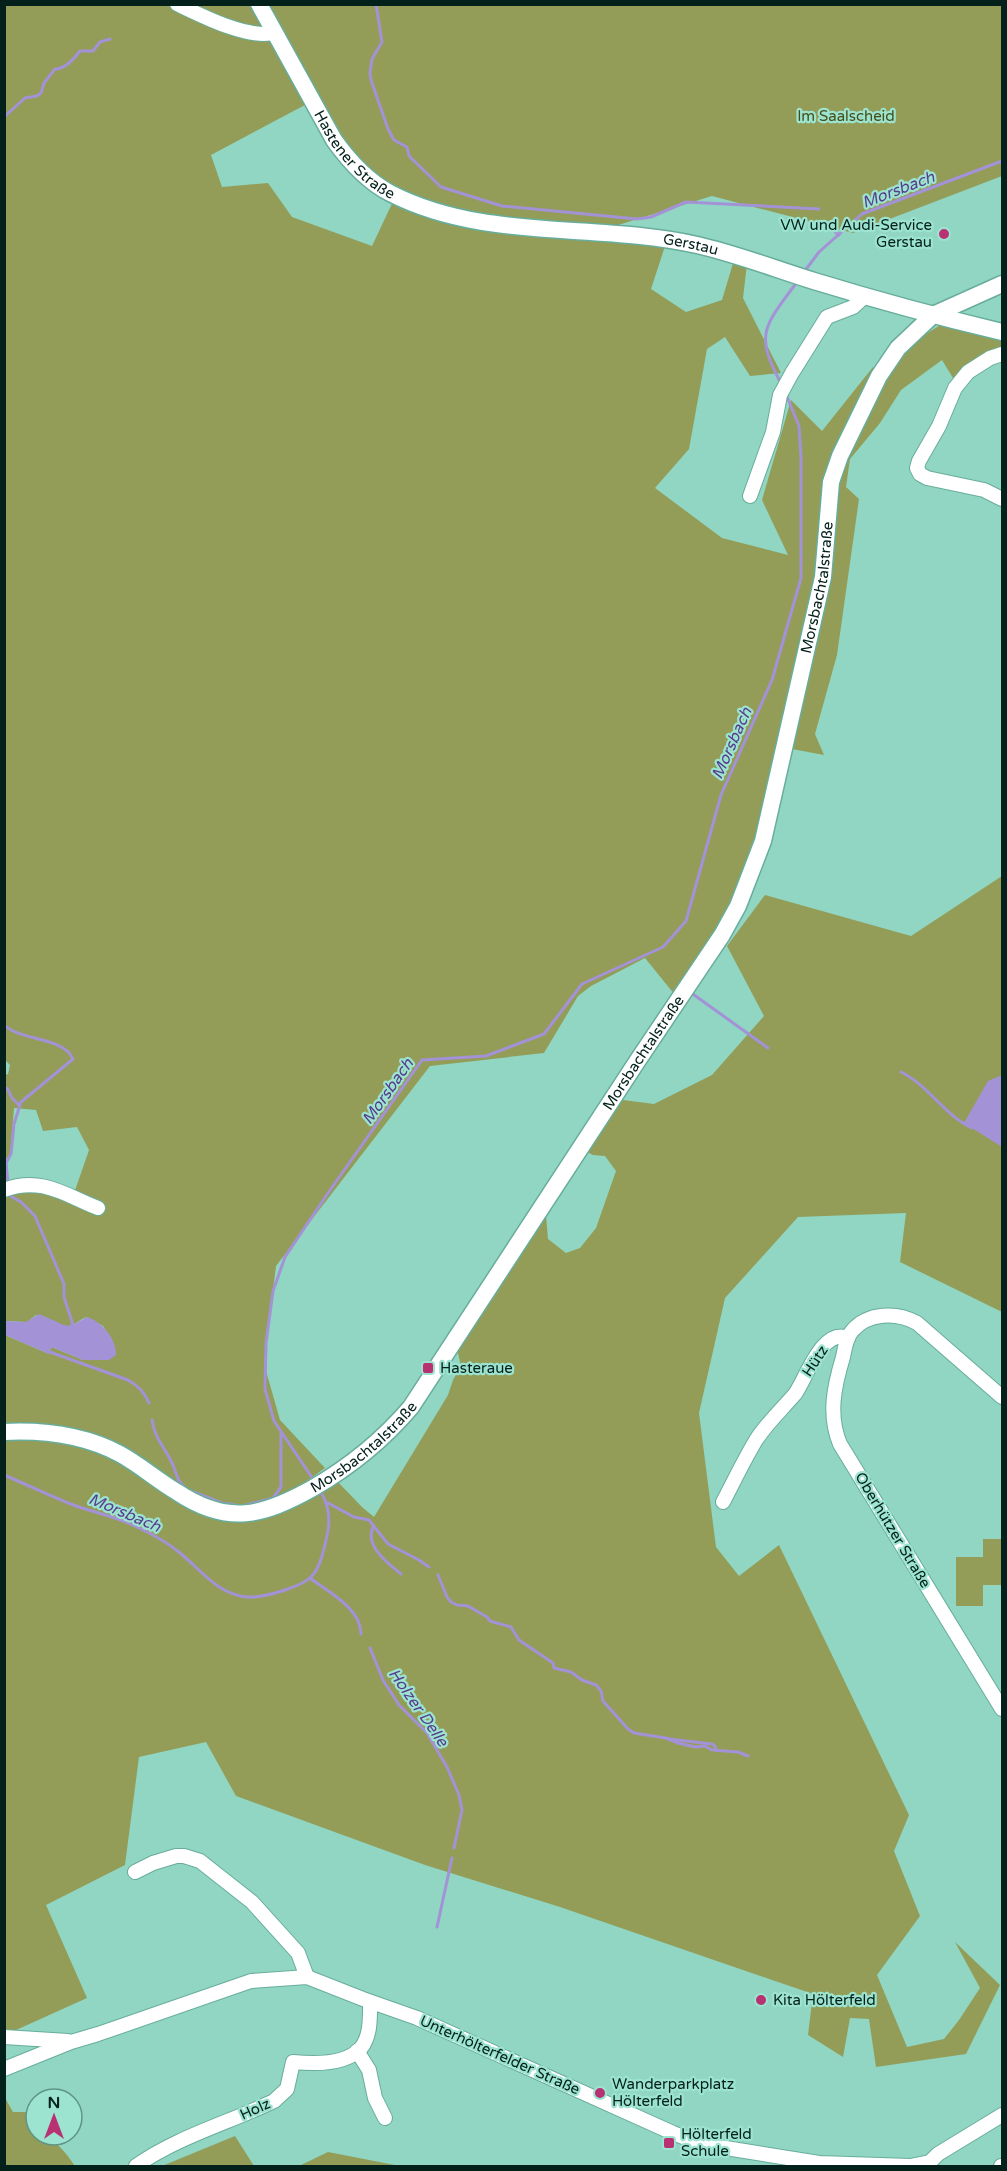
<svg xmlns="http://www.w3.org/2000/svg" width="1007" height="2171" font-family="'Varela Round',sans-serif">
<rect width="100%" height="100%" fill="#90d6c3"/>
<g fill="#939d58" fill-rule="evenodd">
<path d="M5,5H1002V176L853,233L712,196L615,226L666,243L651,289L686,312L722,300L734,260L747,264L743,298L781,373L750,376L725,337L707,349L689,449L655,488L722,538L788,555L762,500L791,400L822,431L873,367L875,373L830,465L820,563L784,713L751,858L735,901L675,995L645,958L591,986L578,996L544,1053L430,1066L276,1266L264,1364L280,1420L325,1468L304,1483L277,1499L287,1511L302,1500L337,1481L362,1507L374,1517L448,1395L453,1380L461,1366L457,1349L546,1215L548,1239L566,1253L580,1248L596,1228L616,1171L605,1156L593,1155L585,1151L623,1100L654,1104L712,1075L764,1016L727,946L765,895L911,936L1002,876V1312L900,1262L906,1213L798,1217L725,1298L699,1413L716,1547L739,1576L779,1545L909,1815L894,1851L920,1916L877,1975L907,2047L944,2039L959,2020L980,1988L955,1942L1000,1985L966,2054L876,2067L869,2019L850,2018L843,2057L808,2035L813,1994L560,1907L425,1865L236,1796L206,1742L139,1757L125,1865L46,1905L87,1998L5,2035V1335L49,1354L51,1348H54L83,1360H106L111,1339L103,1326L87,1317C80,1319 75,1325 69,1326C60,1327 47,1317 36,1315L27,1322L5,1321V1195L43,1188L71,1202L89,1150L77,1127L43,1131L36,1110L14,1108L10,1159L5,1158V1075L8,1074L10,1065L5,1060ZM320,97L360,166L397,193L372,246L292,217L268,183L222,187L211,155Z"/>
<polygon points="942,324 1002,337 1002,362 982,354 953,378 942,360 901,390 880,423 850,459 846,487 859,499 837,655 815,734 824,755 792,749 833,505 850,451 878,390 903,348"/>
<polygon points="983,1539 1002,1539 1002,1585 983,1585 983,1606 956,1606 956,1557 983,1557"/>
<path d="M4,2096L13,2112H28L36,2128V2135C53,2135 67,2154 75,2166H5Z"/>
<polygon points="235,2136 254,2166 162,2166"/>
<polygon points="328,2152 400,2166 299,2166"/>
</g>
<g fill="#a492d7">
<polygon points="1002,1075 1002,1147 964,1123 988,1081"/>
<path d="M39,1314L64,1325L71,1326L87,1317C101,1321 117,1339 116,1355L109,1360H83L54,1348H51L49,1354L5,1335V1321L26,1322Z"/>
</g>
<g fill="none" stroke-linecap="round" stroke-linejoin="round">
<g stroke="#a492d7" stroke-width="3">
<polyline points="376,4 382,42 372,59 370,73 371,80 388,129 394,140 407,147 409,156 441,187 502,206 637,219 651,217 686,202 819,209"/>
<path d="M4,117L25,98L37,96L41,93L44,83L55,69C64,69 74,59 80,51H93L100,42L110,39"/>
<polyline points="825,223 839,235"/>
<polyline points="804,272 819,252 862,214 1002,161"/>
<path d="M782,385C753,333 765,326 797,282"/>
<polyline points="690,992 768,1048"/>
<path d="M4,1025C21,1041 64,1037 73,1059L21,1102L14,1124L11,1154L6,1163L8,1183"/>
<path d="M901,1072C928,1085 944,1115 972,1128"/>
<polyline points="7,1088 12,1098 19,1105"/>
<polyline points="10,1196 21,1202 35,1216 64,1284 64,1297 73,1325 71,1326"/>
<path d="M47,1351L128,1380C137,1385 145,1393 149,1403"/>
<path d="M152,1420C155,1439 164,1446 172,1463C177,1473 176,1481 186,1488"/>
<path d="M4,1475C28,1485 52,1497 76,1506C96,1513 118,1517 137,1527C152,1534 167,1542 180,1553C201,1570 218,1595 248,1597C261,1598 276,1593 288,1589C308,1582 316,1577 322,1556C329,1531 334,1514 320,1490"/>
<polyline points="315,1482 274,1421 265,1389 266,1343 273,1291 285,1257 328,1193 422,1060 486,1056 544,1034 582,984 663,947 686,921 721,795 772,680 801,578 801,457 799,426 786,394"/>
<polyline points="191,1491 222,1503 236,1505"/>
<polyline points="328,1503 354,1517 369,1520 388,1544 419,1560 429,1567"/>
<polyline points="246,1505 273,1498 281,1487 281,1434"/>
<path d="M373,1527C364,1546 389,1564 401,1574"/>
<polyline points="438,1575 447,1597 451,1602 457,1605 468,1606 487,1617 490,1621 511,1627 519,1640 553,1663 554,1668 571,1672 582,1680 596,1685 601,1691 603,1701 628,1729 634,1733 666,1738 678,1743 695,1747 705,1746 712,1750 738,1752 748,1756"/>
<path d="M310,1578C328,1592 361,1608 361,1634"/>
<polyline points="370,1648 383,1680 399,1705 427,1733 447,1767 459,1795 462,1810 454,1848"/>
<polyline points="669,1739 712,1744 715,1746 716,1750"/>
<polyline points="437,1927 452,1858"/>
</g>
<g stroke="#68ad9b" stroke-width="16">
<g id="minor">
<path d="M177,4C202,16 247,39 274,33"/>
<polyline points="1002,354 990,358 968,372 955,388 939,426 919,461 917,468 920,474 927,478 984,490 1002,499"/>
<polyline points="750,496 773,432 780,395 792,373 827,317 853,307 865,296"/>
<path d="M4,1190C41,1176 65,1195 98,1208"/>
<path d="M1002,1397L917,1323C897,1312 868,1312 852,1331C846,1338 845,1348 843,1357C834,1387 828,1415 840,1444L1002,1709"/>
<path d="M723,1502C734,1481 744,1460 756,1440C767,1423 782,1409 795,1394C806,1379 822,1327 848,1338"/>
<polyline points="135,1872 153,1863 176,1856 184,1856 200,1861 252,1902 298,1953 307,1977"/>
<polyline points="4,2037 68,2041"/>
<polyline points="357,2051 369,2070 375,2098 385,2118"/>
<polyline points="4,2069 71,2042 98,2034 251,1981 307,1977 363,1999 417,2018 673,2133 701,2144 819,2163 910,2166 930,2162 938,2154 1002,2115"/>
<path d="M136,2166C177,2137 228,2123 274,2101L287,2089L293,2062C313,2064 346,2065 361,2048C371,2036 370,2016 370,2002"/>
<polyline points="1001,2166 1002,2166"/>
</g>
</g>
<g stroke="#68ad9b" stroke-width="19">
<g id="major">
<path id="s1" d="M259,4L334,140C349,161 367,181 390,193C485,242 596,222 697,245C737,254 775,269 814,281C876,300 939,317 1002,332"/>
<path id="s2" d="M4,1432C45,1430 84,1435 120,1454C140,1465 157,1480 177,1492C228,1526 263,1516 313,1488C351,1466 383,1440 411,1407L638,1060L722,935L738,906L763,841L823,577L831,482L840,456L879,376L898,348L933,315L1002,284"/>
</g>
</g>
<use href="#minor" stroke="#fff" stroke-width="14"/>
<use href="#major" stroke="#fff" stroke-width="16"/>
</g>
<g fill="#b83172" stroke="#9ce3d0" stroke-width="2">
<circle cx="944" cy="234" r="6"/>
<rect x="422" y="1362" width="12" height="12" rx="3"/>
<circle cx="761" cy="2000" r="6"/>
<circle cx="600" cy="2093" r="6"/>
<rect x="663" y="2137" width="12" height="12" rx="3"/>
</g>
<g text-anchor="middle" stroke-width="4.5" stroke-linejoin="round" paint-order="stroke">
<g font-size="15" fill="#474e15" stroke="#9ce3d0">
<text x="846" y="121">Im Saalscheid</text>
</g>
<g font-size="15" fill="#03201a" stroke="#9ce3d0">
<text dy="5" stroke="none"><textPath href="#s1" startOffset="180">Hastener Straße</textPath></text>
<text dy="5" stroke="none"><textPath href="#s1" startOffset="540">Gerstau</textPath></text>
<text dy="5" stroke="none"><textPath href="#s2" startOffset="1389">Morsbachtalstraße</textPath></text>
<text dy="5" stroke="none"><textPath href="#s2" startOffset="885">Morsbachtalstraße</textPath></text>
<text transform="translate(815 1361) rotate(-56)" y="5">Hütz</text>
<text dy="5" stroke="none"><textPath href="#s2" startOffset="399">Morsbachtalstraße</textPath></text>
<text transform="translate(893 1530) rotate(59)" y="5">Oberhützer Straße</text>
<text transform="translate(500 2055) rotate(24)" y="5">Unterhölterfelder Straße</text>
<text transform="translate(255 2109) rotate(-24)" y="5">Holz</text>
</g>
<g font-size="15" fill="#03201a" stroke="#9ce3d0" text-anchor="start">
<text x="932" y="230" text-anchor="end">VW und Audi-Service<tspan x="932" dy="17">Gerstau</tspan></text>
<text x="440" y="1373">Hasteraue</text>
<text x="773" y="2005">Kita Hölterfeld</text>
<text x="612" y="2089">Wanderparkplatz<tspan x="612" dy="17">Hölterfeld</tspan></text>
<text x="681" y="2139">Hölterfeld<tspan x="681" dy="17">Schule</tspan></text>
</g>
<g font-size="16" font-style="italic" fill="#573c8e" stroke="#9ce3d0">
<text transform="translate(898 189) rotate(-21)" y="6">Morsbach</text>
<text transform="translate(731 743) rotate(-66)" y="6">Morsbach</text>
<text transform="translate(387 1091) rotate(-55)" y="6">Morsbach</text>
<text transform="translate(125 1512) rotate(23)" y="6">Morsbach</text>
<text transform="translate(419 1707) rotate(55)" y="6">Holzer Delle</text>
</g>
</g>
<rect width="1007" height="2171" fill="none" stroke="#03201a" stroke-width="12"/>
<g transform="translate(54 2117)"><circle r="28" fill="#9ce3d0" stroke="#5f9587" stroke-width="1.5"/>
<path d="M0-4.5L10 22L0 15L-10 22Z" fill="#b83172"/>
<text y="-9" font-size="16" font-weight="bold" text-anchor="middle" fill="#03201a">N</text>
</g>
</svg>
